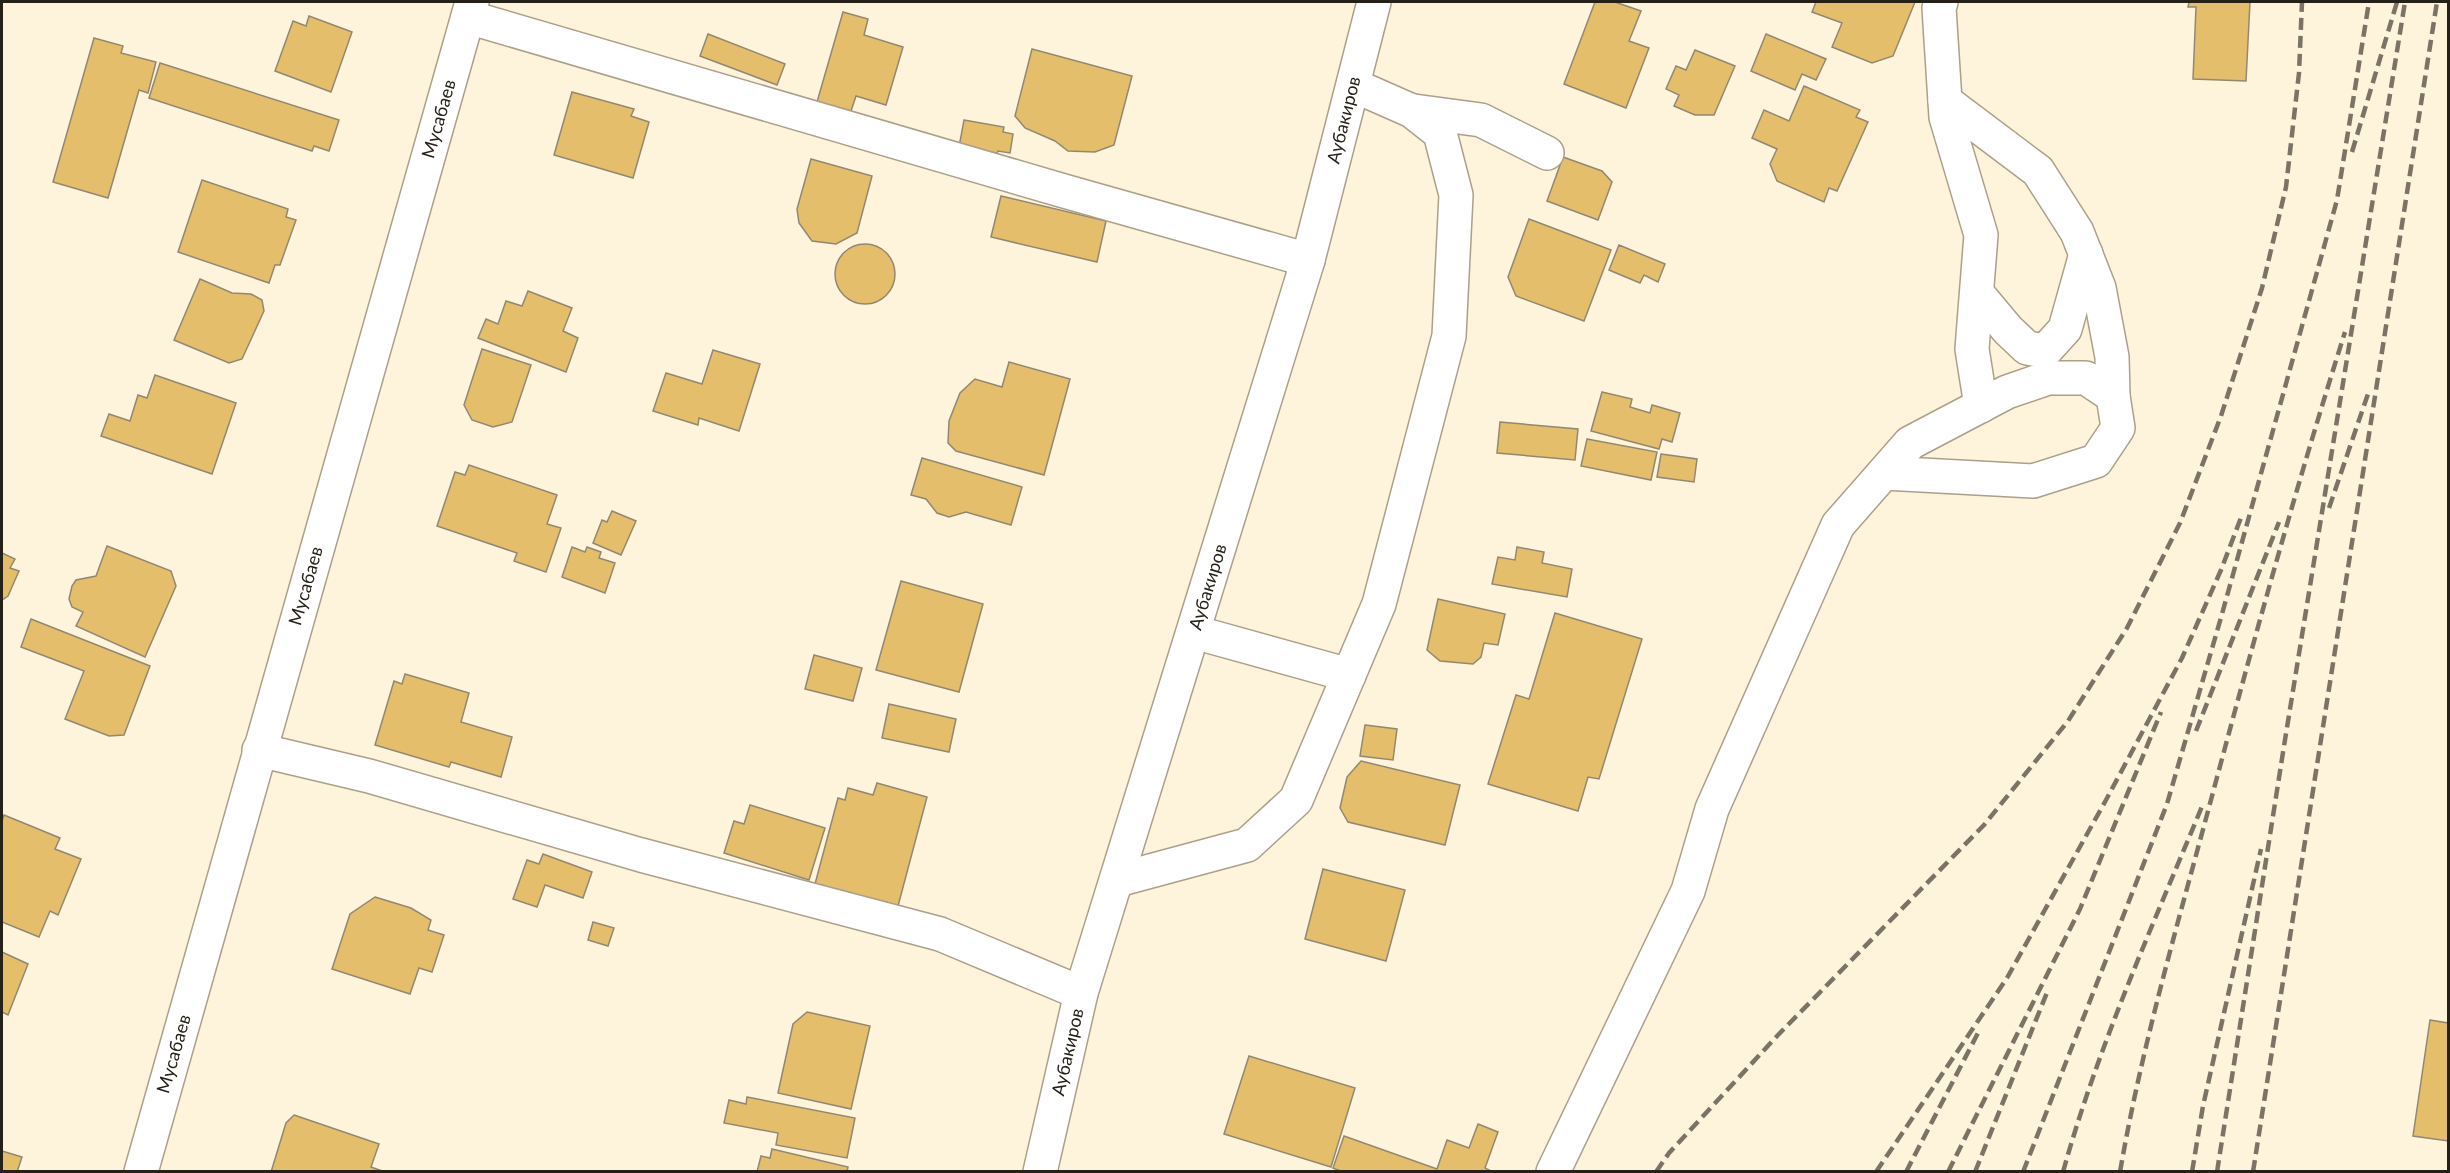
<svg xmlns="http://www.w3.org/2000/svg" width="2450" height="1173" font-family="Lato,sans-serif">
<rect width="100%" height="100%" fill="#fef3db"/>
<g fill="#e4be6a" stroke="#928872" stroke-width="1.5">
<polygon points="1595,2 1615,2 1641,11 1629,41 1649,48 1626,108 1564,84"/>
<polygon points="1816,2 1915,2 1893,56 1872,63 1832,47 1842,23 1812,12"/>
<polygon points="2189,2 2250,2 2246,81 2193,79 2196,7 2188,7"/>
<polygon points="843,12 868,19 864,35 903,47 886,105 856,96 851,111 817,102"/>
<polygon points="309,16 352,32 331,92 275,71 293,21 306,26"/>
<polygon points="708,34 785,64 777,85 700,56"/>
<polygon points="1766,34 1826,59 1816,80 1802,74 1795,90 1751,71"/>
<polygon points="94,38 123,46 121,53 156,62 148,93 139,90 108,198 53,182"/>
<polygon points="1032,49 1132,76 1114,145 1095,152 1068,151 1055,141 1025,128 1015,116"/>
<polygon points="1695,50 1735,66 1714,115 1695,115 1674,106 1679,95 1666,89 1676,66 1686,70"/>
<polygon points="160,63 339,120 329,151 314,146 312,151 149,98"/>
<polygon points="1804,86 1860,110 1856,117 1868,122 1837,191 1829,188 1824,202 1777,181 1770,164 1777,149 1752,138 1764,110 1789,121"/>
<polygon points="572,92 634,109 631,116 649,122 633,178 554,155"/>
<polygon points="964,120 1004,127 1003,132 1013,134 1010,153 998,151 997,153 959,147"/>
<polygon points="1563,157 1602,171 1612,182 1598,220 1547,201"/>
<polygon points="811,159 872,176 857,233 836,244 812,241 799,223 797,209"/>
<polygon points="202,180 288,209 286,217 296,220 280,265 275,265 269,283 178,252"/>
<polygon points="1001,196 1106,221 1097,262 991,237"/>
<polygon points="1529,219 1611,250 1584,321 1516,296 1508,277"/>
<circle cx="865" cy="274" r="30"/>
<polygon points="1619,245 1665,264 1658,282 1644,275 1640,283 1609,270"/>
<polygon points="200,279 232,293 251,294 262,300 264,311 242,359 229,363 174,340"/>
<polygon points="528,291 572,308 563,331 578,338 566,372 478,338 486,319 498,324 506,301 522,306"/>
<polygon points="482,349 531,365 512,422 493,427 472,420 464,405"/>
<polygon points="713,350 760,364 739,431 699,418 698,425 653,411 666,373 702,384"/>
<polygon points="1009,362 1070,379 1044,475 956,451 948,443 949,421 960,393 975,379 1002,387"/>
<polygon points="155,375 236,403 212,474 101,436 109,414 130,421 138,395 147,398"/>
<polygon points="1602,392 1632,399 1630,407 1650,413 1652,405 1680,413 1672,442 1662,439 1659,449 1591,431"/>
<polygon points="1500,422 1578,429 1575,460 1497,453"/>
<polygon points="1587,439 1657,452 1651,480 1581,466"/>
<polygon points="1661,454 1697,459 1694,482 1657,477"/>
<polygon points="922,458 1022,487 1011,525 966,512 949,517 937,513 926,499 911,495"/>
<polygon points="469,465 557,495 547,524 561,528 546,572 514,561 517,553 437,526 455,472 465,475"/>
<polygon points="612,511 636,521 621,555 593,543 602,520 607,522"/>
<polygon points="107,546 171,571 176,586 145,657 76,626 83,612 72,607 69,599 72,586 76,580 96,576"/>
<polygon points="572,547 585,552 587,547 601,552 599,558 615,563 605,593 562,577"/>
<polygon points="1517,547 1544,552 1542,563 1572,569 1567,597 1492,584 1498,557 1515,560"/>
<polygon points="2,553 15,559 10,568 19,571 8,596 2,600"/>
<polygon points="901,581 983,604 959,692 876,670"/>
<polygon points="1438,599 1505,614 1498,645 1484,643 1481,657 1473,664 1440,661 1427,650"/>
<polygon points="1555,613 1642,639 1599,779 1588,777 1578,811 1488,784 1516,695 1529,699"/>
<polygon points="31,619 150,666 124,735 109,736 65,719 84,671 21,647"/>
<polygon points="814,655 862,668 853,701 805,689"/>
<polygon points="405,674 469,693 461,722 512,737 501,777 451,762 449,767 375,745 394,681 402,684"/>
<polygon points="889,704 956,719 949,752 882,738"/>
<polygon points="1365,725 1397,729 1393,760 1360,756"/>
<polygon points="1361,761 1460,785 1445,845 1348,822 1340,808 1347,777"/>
<polygon points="877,783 927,797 898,906 815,884 838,798 845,800 848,788 873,795"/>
<polygon points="750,805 825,828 809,880 724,853 734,821 744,824"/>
<polygon points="4,815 60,838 55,849 81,859 58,915 50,911 39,937 2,922 2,821"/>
<polygon points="543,854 592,872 583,898 545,885 537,907 513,899 527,860 539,864"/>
<polygon points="1323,869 1405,890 1386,961 1305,939"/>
<polygon points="375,897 411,908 431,920 428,930 444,935 432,972 419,968 410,994 332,969 350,914"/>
<polygon points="593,922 614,928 608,946 588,940"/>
<polygon points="2,952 28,964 8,1015 2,1012"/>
<polygon points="807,1012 870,1026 851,1109 778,1093 793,1024"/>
<polygon points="2430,1020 2448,1023 2448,1141 2413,1136"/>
<polygon points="1249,1056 1355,1088 1331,1167 1224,1134"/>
<polygon points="747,1097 855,1118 847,1158 776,1145 778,1133 724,1123 729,1100 746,1104"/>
<polygon points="294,1115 379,1144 371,1167 385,1172 271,1172 286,1123"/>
<polygon points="1478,1124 1498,1132 1485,1168 1493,1172 1343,1172 1333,1168 1344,1136 1437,1169 1447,1140 1469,1148"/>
<polygon points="772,1149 848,1167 847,1172 757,1172 761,1156 770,1158"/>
<polygon points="2,1151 22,1157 17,1172 2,1172"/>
</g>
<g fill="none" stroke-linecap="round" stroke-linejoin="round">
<g stroke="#aba08a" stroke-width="36">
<g id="minor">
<polyline points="1941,2 1939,8 1946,117 1981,235 1972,349 1981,406"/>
<polyline points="468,17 1064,191 1308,260"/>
<polyline points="1945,101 2038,171 2077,232 2099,288 2112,357 2113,396"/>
<polyline points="1414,111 1481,120 1547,153"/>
<polyline points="1977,293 2008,330 2027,348 2045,351 2065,329 2086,254"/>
<polyline points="1194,632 1349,675"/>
<polyline points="259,750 369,776 641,855 940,934 1081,993"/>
<polyline points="1117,880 1247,845 1296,800 1379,604 1449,336 1456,195 1440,133 1412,111 1353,85"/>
<polyline points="141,1172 472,2"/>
<polyline points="1040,1172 1081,993 1308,260 1374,2"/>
<polyline points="1553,1172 1688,891 1712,809 1838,525 1910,443 2007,392 2048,378 2086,378 2113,396 2118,428 2096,461 2033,481 1884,473"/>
</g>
</g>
<use href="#minor" stroke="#fff" stroke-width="33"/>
<g stroke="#7b7466" stroke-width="4.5" stroke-dasharray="12 6" stroke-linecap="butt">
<polyline points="2352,152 2397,2"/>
<polyline points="2329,508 2369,391"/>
<polyline points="2196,731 2279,522"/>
<polyline points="1656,1172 1669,1153 1778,1035 1984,825 2068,721 2127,628 2180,523 2221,416 2262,288 2286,187 2299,73 2302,2"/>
<polyline points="1876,1172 2007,978 2106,800 2182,658 2221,570 2242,515"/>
<polyline points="1906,1172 1979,1031"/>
<polyline points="1948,1172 2080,909 2161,712"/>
<polyline points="1975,1172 2048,990"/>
<polyline points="2023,1172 2167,804 2222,614 2337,200 2369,2"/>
<path d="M2063,1172C2098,1046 2153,925 2203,804"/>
<path d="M2120,1172C2141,1050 2176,930 2208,811C2251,650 2295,490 2345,332"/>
<polyline points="2192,1172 2203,1106 2261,849"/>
<polyline points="2217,1172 2284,746 2405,2"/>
<polyline points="2253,1172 2437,2"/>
</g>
</g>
<g text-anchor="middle" stroke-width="4.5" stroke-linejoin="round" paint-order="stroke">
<g font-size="18" fill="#252118" stroke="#fff">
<text transform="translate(439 119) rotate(-74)" y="6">Мусабаев</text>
<text transform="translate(1344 120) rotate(-76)" y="6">Аубакиров</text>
<text transform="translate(306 586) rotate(-74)" y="6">Мусабаев</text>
<text transform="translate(1208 587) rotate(-73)" y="6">Аубакиров</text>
<text transform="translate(1068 1052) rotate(-77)" y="6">Аубакиров</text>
<text transform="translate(174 1054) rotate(-74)" y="6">Мусабаев</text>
</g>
</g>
<rect width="2450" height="1173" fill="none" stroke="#252118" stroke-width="6"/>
</svg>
